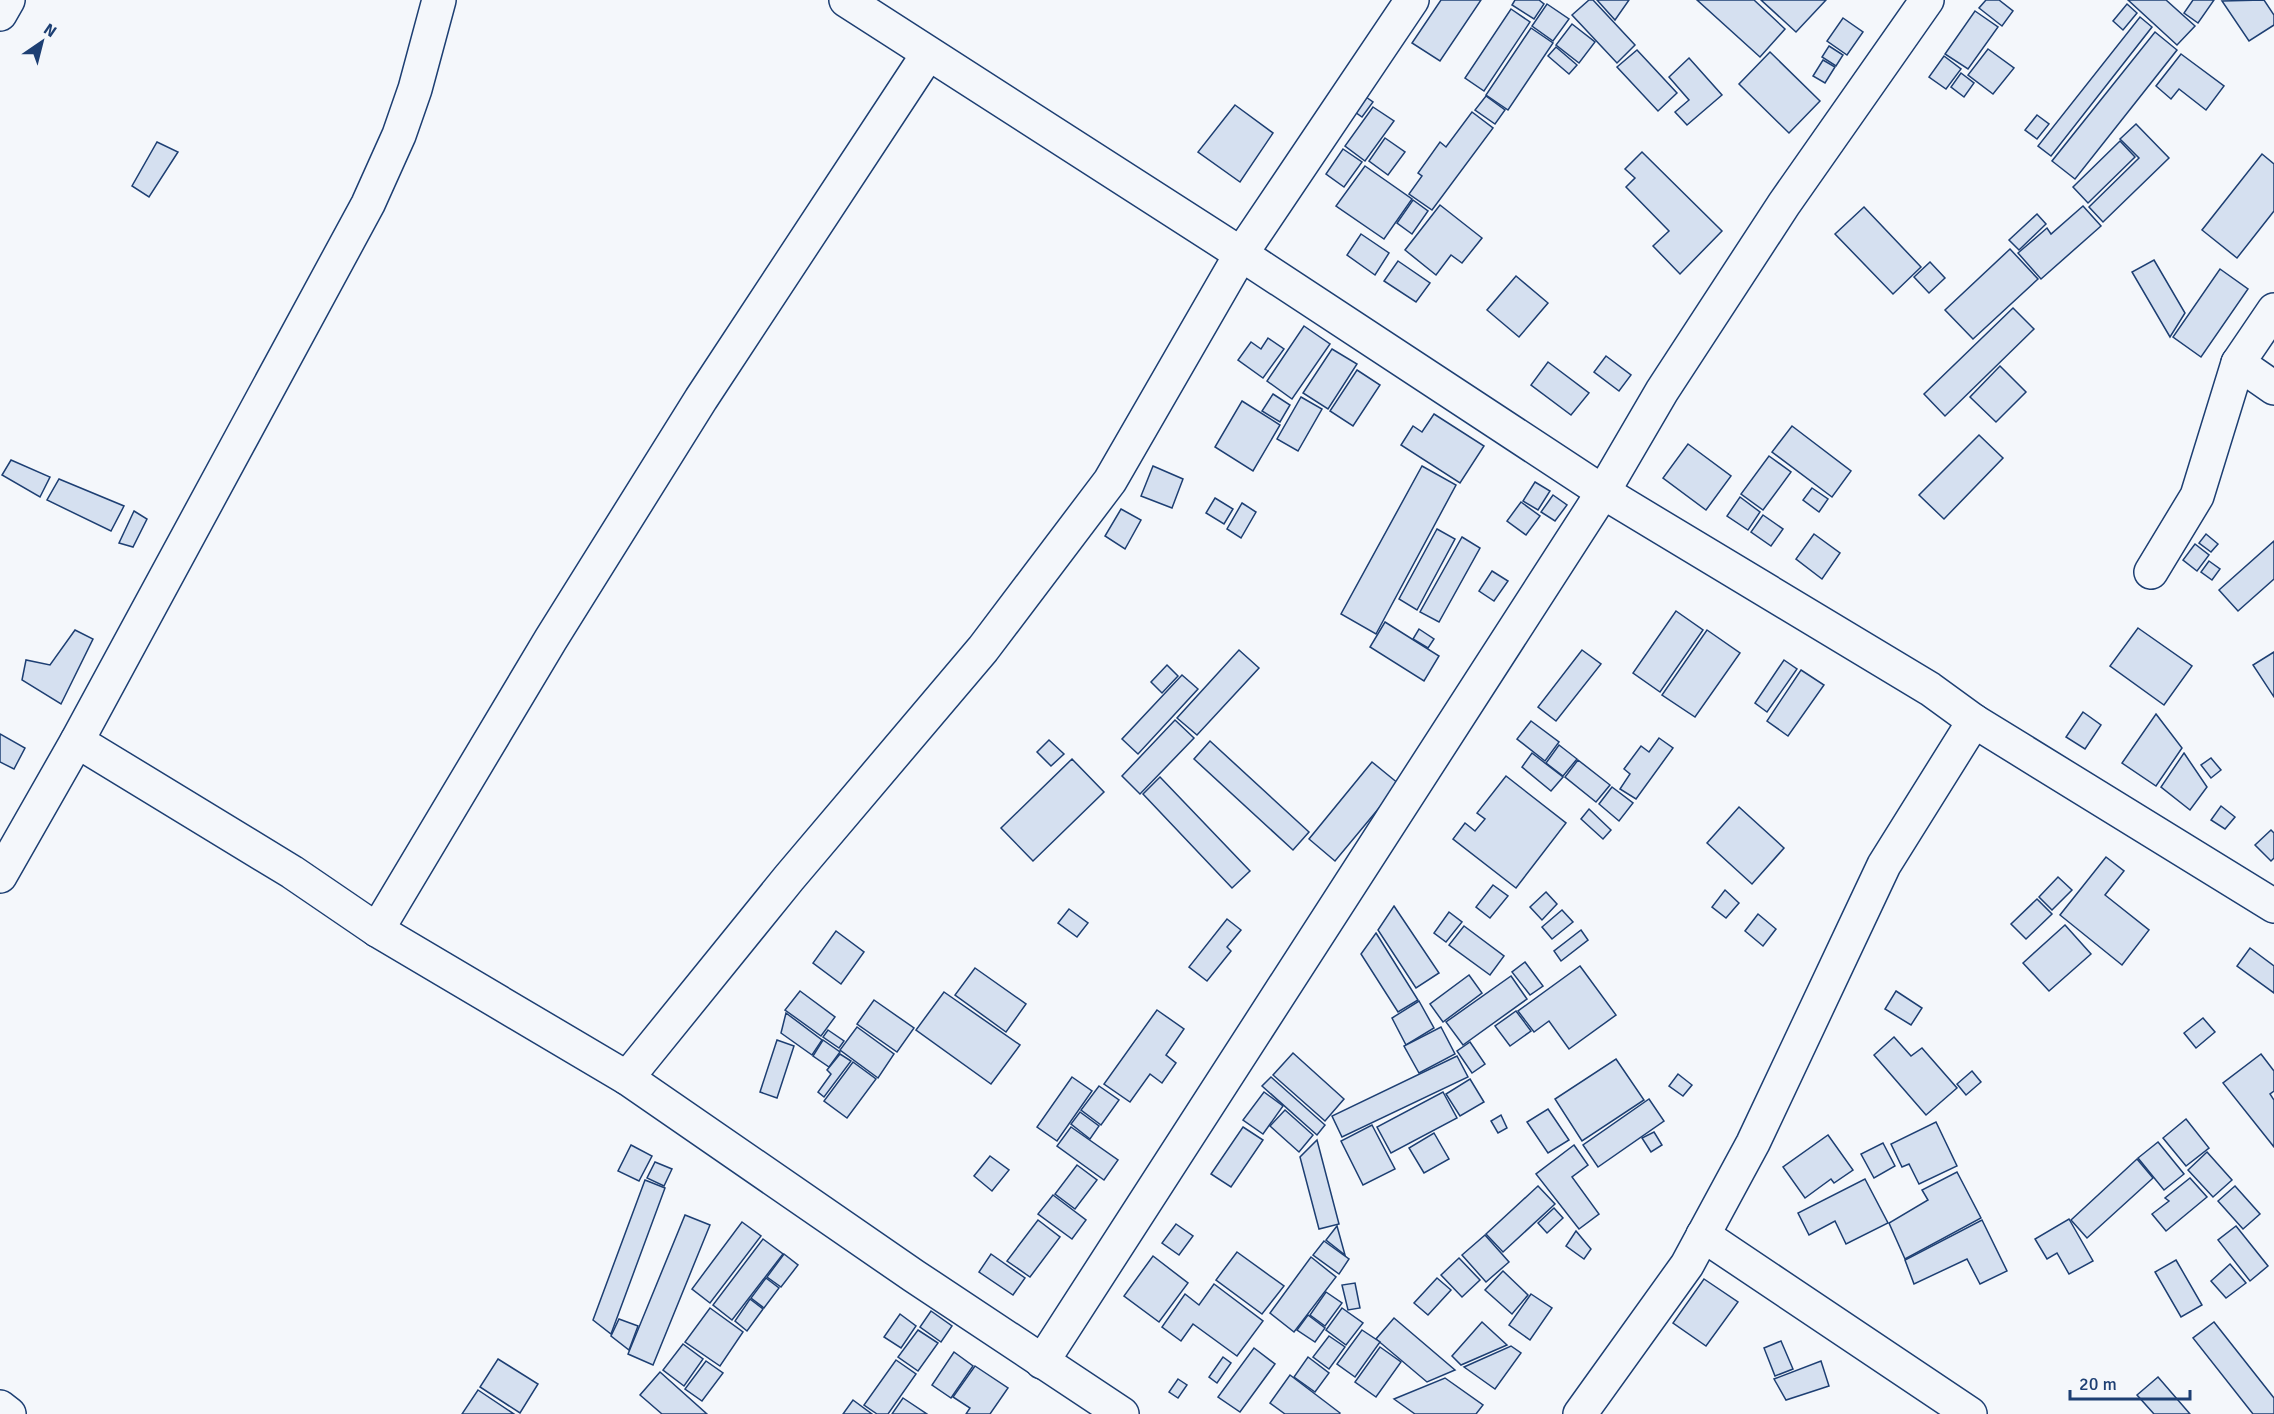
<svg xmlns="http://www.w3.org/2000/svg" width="2274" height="1414" font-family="Signika,sans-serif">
<rect width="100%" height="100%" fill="#f4f7fb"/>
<g fill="#d5e0f0" stroke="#1d3f73" stroke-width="1.5">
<polygon points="1441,0 1481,0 1440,61 1412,43"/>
<polygon points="1515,0 1539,0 1544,4 1534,19 1512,5"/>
<polygon points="1589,0 1593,0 1635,45 1617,63 1572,15"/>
<polygon points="1597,0 1629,0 1615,20"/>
<polygon points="1697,0 1754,0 1785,29 1760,57"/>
<polygon points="1761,0 1826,0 1796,32"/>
<polygon points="1986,0 1999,0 2013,11 2002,26 1979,8"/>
<polygon points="2128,0 2166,0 2195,26 2177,45"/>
<polygon points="2193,0 2214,0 2198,23 2184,13"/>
<polygon points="2264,0 2274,15 2274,25 2249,41 2222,1"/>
<polygon points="1547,4 1569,19 1553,41 1532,26"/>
<polygon points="2127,4 2137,13 2123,30 2113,21"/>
<polygon points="1511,9 1530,22 1484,91 1465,78"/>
<polygon points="1975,11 1998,27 1968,69 1945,54"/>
<polygon points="2140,17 2152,27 2051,156 2038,146"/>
<polygon points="1843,18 1863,32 1847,55 1827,41"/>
<polygon points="1572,24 1595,42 1579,63 1556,45"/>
<polygon points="1531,28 1553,43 1508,110 1486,95"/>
<polygon points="2155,32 2177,50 2075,179 2052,161"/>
<polygon points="1829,46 1843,55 1836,66 1822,57"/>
<polygon points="1556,47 1577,65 1569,74 1548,56"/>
<polygon points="1988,49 2014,68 1993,94 1968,75"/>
<polygon points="1637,50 1677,93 1658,111 1617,67"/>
<polygon points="1770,52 1820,101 1789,133 1739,84"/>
<polygon points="2181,54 2224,86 2206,110 2179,89 2171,99 2156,86"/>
<polygon points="1944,56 1961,69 1946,89 1929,77"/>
<polygon points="1689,58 1722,95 1687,125 1675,112 1689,100 1669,77"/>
<polygon points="1823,60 1835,67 1825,83 1813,76"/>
<polygon points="1961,73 1974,83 1964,97 1951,87"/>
<polygon points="1486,96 1505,110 1495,124 1475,110"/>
<polygon points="1366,97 1373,102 1362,117 1355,112"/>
<polygon points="1235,105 1273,133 1240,182 1198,152"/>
<polygon points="1373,107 1394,121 1365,161 1345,146"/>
<polygon points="1472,112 1493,128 1432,210 1409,194 1422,176 1418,173 1440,142 1446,147"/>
<polygon points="2037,115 2049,124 2037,139 2025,130"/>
<polygon points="2136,124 2169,158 2103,222 2089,207 2139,158 2120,139"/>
<polygon points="1385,138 1405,152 1388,175 1369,161"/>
<polygon points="2120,141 2135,157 2088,203 2073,187"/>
<polygon points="157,142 178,152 149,197 132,186"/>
<polygon points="1343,149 1362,162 1344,187 1326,174"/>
<polygon points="1642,152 1722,231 1680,274 1653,246 1669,231 1626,187 1635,178 1625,169"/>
<polygon points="2262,154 2274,164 2274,211 2237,258 2202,230"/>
<polygon points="1365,166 1412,199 1384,239 1336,206"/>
<polygon points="1413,200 1428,211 1412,234 1397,223"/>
<polygon points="1440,205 1482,238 1462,263 1451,255 1436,275 1405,250"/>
<polygon points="2083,206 2101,226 2041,279 2018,253 2047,228 2051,234"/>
<polygon points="1864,207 1921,267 1893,294 1835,234"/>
<polygon points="2037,214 2046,224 2019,250 2009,240"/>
<polygon points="1361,234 1389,253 1375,275 1347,255"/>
<polygon points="2010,249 2038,279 1973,339 1945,310"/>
<polygon points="2154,260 2185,313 2170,337 2132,272"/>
<polygon points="1398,261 1430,283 1416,302 1384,281"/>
<polygon points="1930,262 1945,278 1929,293 1914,277"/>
<polygon points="2220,269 2248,289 2201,357 2173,337"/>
<polygon points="1516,276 1548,303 1519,337 1487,310"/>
<polygon points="2013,308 2034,329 1945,416 1924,394"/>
<polygon points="1304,326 1330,344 1292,399 1267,381"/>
<polygon points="1268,338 1284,349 1263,378 1238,360 1251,342 1261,349"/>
<polygon points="1332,349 1357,364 1328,409 1303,393"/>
<polygon points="1606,356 1631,375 1619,391 1594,372"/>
<polygon points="1548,362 1589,393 1571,415 1531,385"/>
<polygon points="2000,366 2026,392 1996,422 1970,397"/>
<polygon points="1357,370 1380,385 1353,426 1330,411"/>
<polygon points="1273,394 1290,405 1280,422 1262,411"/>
<polygon points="1301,397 1322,409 1298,451 1277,439"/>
<polygon points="1242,401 1280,425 1253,471 1215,447"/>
<polygon points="1434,414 1484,446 1460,483 1401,445 1413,426 1422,432"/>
<polygon points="1792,426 1851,471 1832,497 1772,452"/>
<polygon points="1979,435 2003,458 1944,519 1919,495"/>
<polygon points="1688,444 1731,476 1706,510 1663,478"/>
<polygon points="1769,456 1791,472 1763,510 1741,494"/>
<polygon points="11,460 50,477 40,497 2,475"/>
<polygon points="1153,466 1183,479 1172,508 1141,496"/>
<polygon points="1422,466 1456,485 1376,634 1341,614"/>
<polygon points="59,479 124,506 111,531 47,500"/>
<polygon points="1535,482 1550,491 1538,510 1523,501"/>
<polygon points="1812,488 1828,499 1819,512 1803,500"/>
<polygon points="1553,495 1567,505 1555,521 1541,512"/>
<polygon points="1740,497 1760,512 1748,530 1727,516"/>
<polygon points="1215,498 1233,509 1224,524 1206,513"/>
<polygon points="1521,502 1540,516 1526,535 1507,521"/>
<polygon points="1242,503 1256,512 1241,538 1227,529"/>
<polygon points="1121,509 1141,520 1125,549 1105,536"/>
<polygon points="134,511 147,519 133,547 119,543"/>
<polygon points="1763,515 1783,529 1771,546 1751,532"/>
<polygon points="1437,529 1455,539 1417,610 1399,599"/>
<polygon points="1814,534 1840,553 1822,579 1796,559"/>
<polygon points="2206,534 2218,544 2211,552 2199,543"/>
<polygon points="1462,537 1480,548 1439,622 1420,612"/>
<polygon points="2274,541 2274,579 2238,611 2219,590"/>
<polygon points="2195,544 2209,555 2197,571 2183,560"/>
<polygon points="2209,561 2220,569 2212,580 2201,572"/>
<polygon points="1492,571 1508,581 1494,601 1479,591"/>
<polygon points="1676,611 1703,630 1660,692 1633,673"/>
<polygon points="1385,622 1439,656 1424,681 1370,647"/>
<polygon points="2138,628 2192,666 2164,705 2110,666"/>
<polygon points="1419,629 1434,639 1428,648 1413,639"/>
<polygon points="75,630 93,639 61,704 22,680 26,660 50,665"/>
<polygon points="1707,630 1740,653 1695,717 1662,695"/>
<polygon points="1239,650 1259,668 1197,735 1177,718"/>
<polygon points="1582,650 1601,664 1556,721 1538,707"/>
<polygon points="2274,652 2274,697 2253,665"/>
<polygon points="1784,660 1797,669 1767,712 1755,703"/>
<polygon points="1167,665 1178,676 1162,693 1151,682"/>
<polygon points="1801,670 1824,685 1788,736 1767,721"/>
<polygon points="1182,675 1198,689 1138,754 1122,739"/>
<polygon points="2083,712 2101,725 2085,749 2066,737"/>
<polygon points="2156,714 2182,748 2156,786 2122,763"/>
<polygon points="1175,720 1194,738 1140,794 1122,776"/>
<polygon points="1531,721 1559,742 1545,761 1517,739"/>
<polygon points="0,734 25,748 14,769 0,762"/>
<polygon points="1659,738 1673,748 1636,799 1620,789 1630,774 1624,769 1641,746 1649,752"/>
<polygon points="1049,740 1064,754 1051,766 1037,752"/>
<polygon points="1210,741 1309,832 1293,850 1194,759"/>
<polygon points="1559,745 1577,759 1563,776 1546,763"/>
<polygon points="1532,753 1563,777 1551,791 1522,767"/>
<polygon points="2184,753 2207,787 2190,810 2161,787"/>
<polygon points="2211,758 2221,770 2211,778 2201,765"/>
<polygon points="1072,759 1104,792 1033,861 1001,828"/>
<polygon points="1578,760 1610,785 1596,802 1565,777"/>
<polygon points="1372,762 1399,784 1335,861 1309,839"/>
<polygon points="1506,776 1566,823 1516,888 1453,839 1465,823 1475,831 1485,819 1477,813"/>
<polygon points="1160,777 1250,871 1232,888 1143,794"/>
<polygon points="1612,787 1633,803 1619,821 1599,804"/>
<polygon points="2221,806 2235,817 2225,829 2211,820"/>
<polygon points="1739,807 1784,848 1752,884 1707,843"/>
<polygon points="1589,809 1611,830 1603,839 1581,819"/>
<polygon points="2271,830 2274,833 2274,858 2271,861 2255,845"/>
<polygon points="2106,857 2124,871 2105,895 2149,930 2122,965 2060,915"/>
<polygon points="2058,877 2072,890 2052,910 2039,897"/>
<polygon points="1493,885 1508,896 1490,918 1476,907"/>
<polygon points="1725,890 1739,903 1726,918 1712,907"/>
<polygon points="1546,892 1557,904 1542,920 1530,907"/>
<polygon points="2037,899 2052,914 2026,939 2011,924"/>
<polygon points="1394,906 1439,973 1416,988 1378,930"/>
<polygon points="1069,909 1088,923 1077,937 1058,923"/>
<polygon points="1562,910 1573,922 1552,939 1542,927"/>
<polygon points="1449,912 1462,922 1446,942 1434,933"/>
<polygon points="1758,914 1776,929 1763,946 1745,931"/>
<polygon points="1227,919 1241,930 1227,947 1231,951 1207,981 1189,967"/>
<polygon points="2065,925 2091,954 2049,991 2023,963"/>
<polygon points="1464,926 1504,956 1490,975 1449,945"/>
<polygon points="1581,930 1588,940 1561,961 1554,951"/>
<polygon points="836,931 864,952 841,984 813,963"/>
<polygon points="1376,933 1418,1000 1398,1012 1361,954"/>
<polygon points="2250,948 2274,966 2274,993 2237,966"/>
<polygon points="1525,962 1543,986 1530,995 1512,972"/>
<polygon points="1580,966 1616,1015 1569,1049 1549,1021 1534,1032 1518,1011"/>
<polygon points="975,968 1026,1004 1006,1032 955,995"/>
<polygon points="1469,975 1482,993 1443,1022 1430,1004"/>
<polygon points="1511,976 1527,999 1463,1045 1446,1022"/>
<polygon points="800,991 835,1017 821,1036 785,1010"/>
<polygon points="1896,991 1922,1008 1911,1025 1885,1009"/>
<polygon points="944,992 1020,1045 991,1084 916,1030"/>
<polygon points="874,1000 914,1028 897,1052 857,1024"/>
<polygon points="1419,1001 1434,1028 1406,1045 1392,1018"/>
<polygon points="1157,1010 1184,1029 1166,1055 1176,1063 1162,1083 1150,1074 1130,1102 1104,1084"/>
<polygon points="1516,1011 1531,1031 1510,1046 1495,1026"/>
<polygon points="786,1013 822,1040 812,1055 781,1033"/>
<polygon points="2203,1018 2215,1032 2196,1048 2184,1033"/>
<polygon points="857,1027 894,1054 878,1078 840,1050"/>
<polygon points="1441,1027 1455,1054 1419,1073 1404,1046"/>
<polygon points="828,1030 844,1041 839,1048 823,1037"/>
<polygon points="1894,1037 1911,1056 1922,1048 1957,1088 1926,1115 1874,1055"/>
<polygon points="777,1040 794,1046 777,1098 760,1092"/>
<polygon points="823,1040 840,1052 829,1067 813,1056"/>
<polygon points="1470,1042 1485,1064 1472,1073 1457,1051"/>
<polygon points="1293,1053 1344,1099 1325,1121 1273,1075"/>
<polygon points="840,1054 851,1061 824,1097 818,1092 831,1074 827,1070"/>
<polygon points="2261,1054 2274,1071 2274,1091 2270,1094 2274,1100 2274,1147 2223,1083"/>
<polygon points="1457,1056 1468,1077 1342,1137 1332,1116"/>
<polygon points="1616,1059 1644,1100 1582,1141 1555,1099"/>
<polygon points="853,1062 876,1079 847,1118 824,1101"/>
<polygon points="1972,1071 1981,1082 1966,1095 1957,1084"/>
<polygon points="1678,1074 1692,1085 1683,1096 1669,1086"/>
<polygon points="1072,1077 1092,1091 1057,1141 1037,1127"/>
<polygon points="1271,1077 1325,1125 1317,1135 1262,1086"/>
<polygon points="1470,1079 1484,1102 1460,1116 1446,1094"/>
<polygon points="1099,1086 1119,1100 1101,1125 1081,1110"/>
<polygon points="1264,1092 1283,1106 1263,1134 1243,1120"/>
<polygon points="1443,1092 1457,1118 1391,1153 1377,1127"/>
<polygon points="1649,1099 1664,1121 1598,1167 1583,1145"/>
<polygon points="1548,1109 1569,1140 1548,1153 1527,1122"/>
<polygon points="1285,1110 1313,1135 1299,1152 1270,1126"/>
<polygon points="1080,1112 1099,1126 1090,1139 1071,1124"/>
<polygon points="1501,1115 1507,1128 1498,1133 1491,1121"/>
<polygon points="2186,1119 2209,1148 2186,1166 2163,1138"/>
<polygon points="1936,1122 1957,1166 1919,1184 1909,1164 1902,1167 1891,1144"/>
<polygon points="1372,1125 1395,1169 1363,1185 1341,1141"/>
<polygon points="1071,1127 1118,1160 1104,1180 1057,1146"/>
<polygon points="1243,1127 1263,1140 1231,1187 1211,1174"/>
<polygon points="1654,1132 1662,1145 1651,1152 1642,1138"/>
<polygon points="1434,1133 1449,1159 1424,1173 1409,1148"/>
<polygon points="1828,1135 1853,1170 1834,1183 1831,1179 1805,1198 1783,1167"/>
<polygon points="1317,1140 1339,1224 1319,1229 1300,1157"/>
<polygon points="2158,1142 2184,1174 2164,1190 2138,1158"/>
<polygon points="1883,1143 1895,1166 1874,1178 1861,1154"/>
<polygon points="631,1145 652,1156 639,1181 618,1171"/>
<polygon points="1574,1145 1588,1165 1572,1177 1599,1214 1579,1229 1536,1174"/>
<polygon points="2207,1152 2232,1180 2213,1197 2188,1170"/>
<polygon points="990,1156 1009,1170 992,1191 974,1176"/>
<polygon points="2137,1159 2153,1178 2087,1238 2071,1220"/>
<polygon points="655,1162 672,1169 664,1186 647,1178"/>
<polygon points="1077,1165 1097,1180 1075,1209 1055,1194"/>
<polygon points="1957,1172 1981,1218 1905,1259 1889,1223 1928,1200 1922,1190"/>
<polygon points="2190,1178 2207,1197 2166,1231 2152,1214 2169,1201 2165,1198"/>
<polygon points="1865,1179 1888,1223 1846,1244 1835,1221 1809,1235 1798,1213"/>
<polygon points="645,1180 665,1188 611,1334 593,1320"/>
<polygon points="1538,1186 1555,1204 1503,1252 1486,1234"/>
<polygon points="2235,1186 2260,1214 2243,1229 2218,1201"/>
<polygon points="1053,1195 1086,1220 1072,1239 1038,1214"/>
<polygon points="1554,1208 1563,1218 1547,1233 1538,1223"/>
<polygon points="685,1215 710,1225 653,1365 628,1354"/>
<polygon points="2069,1219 2093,1261 2069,1274 2057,1253 2047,1259 2035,1239"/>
<polygon points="1038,1220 1060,1237 1030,1277 1007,1261"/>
<polygon points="1982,1220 2007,1271 1980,1284 1967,1259 1914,1284 1905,1260"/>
<polygon points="742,1222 761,1236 710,1303 692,1289"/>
<polygon points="1176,1224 1193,1236 1179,1255 1162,1243"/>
<polygon points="1337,1226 1345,1255 1326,1240"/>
<polygon points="2236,1226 2268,1266 2250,1281 2218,1240"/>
<polygon points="1576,1231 1591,1249 1584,1259 1566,1246"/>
<polygon points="1485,1235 1509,1262 1486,1282 1462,1255"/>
<polygon points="763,1239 783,1254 732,1320 713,1305"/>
<polygon points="1324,1241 1349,1259 1339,1274 1313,1255"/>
<polygon points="1237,1252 1284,1286 1262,1314 1216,1280"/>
<polygon points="784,1254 798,1265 781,1287 767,1277"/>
<polygon points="991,1254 1025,1278 1013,1295 979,1272"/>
<polygon points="1153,1256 1188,1283 1159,1322 1124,1296"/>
<polygon points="1311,1257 1336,1277 1294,1332 1270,1313"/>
<polygon points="1459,1258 1480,1280 1462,1297 1441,1275"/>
<polygon points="2176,1260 2202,1305 2181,1317 2155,1272"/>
<polygon points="2230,1264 2246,1283 2226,1298 2211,1281"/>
<polygon points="1503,1271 1528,1295 1512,1314 1485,1290"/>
<polygon points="766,1278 779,1288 764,1308 751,1298"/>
<polygon points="1437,1278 1451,1290 1428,1315 1414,1303"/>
<polygon points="1704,1279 1738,1302 1706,1346 1673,1323"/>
<polygon points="1355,1283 1360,1308 1348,1310 1342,1285"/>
<polygon points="1214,1284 1263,1321 1237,1356 1193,1324 1181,1341 1162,1327 1185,1294 1199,1305"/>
<polygon points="1326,1292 1342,1303 1325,1326 1310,1315"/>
<polygon points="1531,1294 1552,1308 1530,1340 1509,1325"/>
<polygon points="750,1299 763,1309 747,1331 735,1321"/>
<polygon points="710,1308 743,1332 720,1366 685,1342"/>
<polygon points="1342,1308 1363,1323 1346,1345 1326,1330"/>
<polygon points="931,1311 952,1326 941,1342 920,1327"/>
<polygon points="900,1314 916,1326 901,1348 884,1337"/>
<polygon points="1308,1315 1325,1328 1315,1342 1297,1330"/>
<polygon points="1394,1318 1455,1370 1427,1382 1376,1339"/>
<polygon points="619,1319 638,1326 629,1350 611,1336"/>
<polygon points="1482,1322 1507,1345 1461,1365 1452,1356"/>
<polygon points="2214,1322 2274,1398 2274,1414 2253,1414 2193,1338"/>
<polygon points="918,1330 938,1343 918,1371 898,1357"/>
<polygon points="1362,1330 1380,1342 1355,1377 1337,1364"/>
<polygon points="1329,1336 1345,1347 1329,1369 1313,1357"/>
<polygon points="1781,1341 1793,1369 1775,1376 1764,1348"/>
<polygon points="683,1344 703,1359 684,1386 663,1370"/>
<polygon points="1511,1346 1521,1353 1495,1389 1464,1367"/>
<polygon points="1380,1347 1401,1362 1376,1397 1355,1382"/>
<polygon points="1254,1348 1275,1364 1240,1412 1218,1397"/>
<polygon points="954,1352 973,1366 951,1398 932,1385"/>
<polygon points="1223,1357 1231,1363 1217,1383 1209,1377"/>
<polygon points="1308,1357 1329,1373 1315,1392 1294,1377"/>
<polygon points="498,1359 538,1384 520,1413 480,1387"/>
<polygon points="896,1360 916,1374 888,1414 877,1414 864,1405"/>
<polygon points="706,1361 723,1373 702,1401 685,1389"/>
<polygon points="1821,1361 1829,1386 1786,1400 1774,1379"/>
<polygon points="975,1366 1008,1388 990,1414 966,1414 970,1408 953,1397"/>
<polygon points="660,1372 707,1414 662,1414 640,1395"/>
<polygon points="1290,1375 1340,1413 1339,1414 1285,1414 1270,1403"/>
<polygon points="2158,1377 2190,1414 2154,1414 2137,1395"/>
<polygon points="1445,1378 1483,1405 1476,1414 1415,1414 1394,1399"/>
<polygon points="1178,1379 1187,1385 1178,1398 1169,1392"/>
<polygon points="478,1390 514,1414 462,1414"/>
<polygon points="903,1398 927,1414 892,1414"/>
<polygon points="853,1400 872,1414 843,1414"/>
</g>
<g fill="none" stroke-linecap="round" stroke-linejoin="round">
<g stroke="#1d3f73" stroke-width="36">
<g id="minor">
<polyline points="846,0 1241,254 1603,492 1930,689 1974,721 2274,906"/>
<polyline points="0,14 8,0"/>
<polyline points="2274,310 2238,363 2274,388"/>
<polyline points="2151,572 2197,496 2238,363"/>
<polyline points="77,741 292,872 377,930 627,1078 914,1276 1122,1414"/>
<polyline points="0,876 77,741 368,204 399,135 415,89 439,0"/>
<polyline points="377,930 551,639 701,399 928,54"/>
<polyline points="627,1078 789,878 983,649 1110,481 1241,254 1412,0"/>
<polyline points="1703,1235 1970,1414"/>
<polyline points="1042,1362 1603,492 1662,391 1784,204 1927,0"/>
<polyline points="0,1407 9,1414"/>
<polyline points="1580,1414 1687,1265 1753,1143 1884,865 1974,721"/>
</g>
</g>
<use href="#minor" stroke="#f4f7fb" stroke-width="33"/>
</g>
<g transform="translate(42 42) rotate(35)" stroke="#f4f7fb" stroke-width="4.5" paint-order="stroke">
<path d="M0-4.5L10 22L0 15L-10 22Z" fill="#1d3f73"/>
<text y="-9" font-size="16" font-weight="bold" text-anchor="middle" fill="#1d3f73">N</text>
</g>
<path d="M2070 1390v9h120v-9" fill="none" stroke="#1d3f73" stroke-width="3"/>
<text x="2079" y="1390" font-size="18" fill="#1d3f73" stroke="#f4f7fb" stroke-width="4.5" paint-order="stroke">20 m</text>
</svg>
